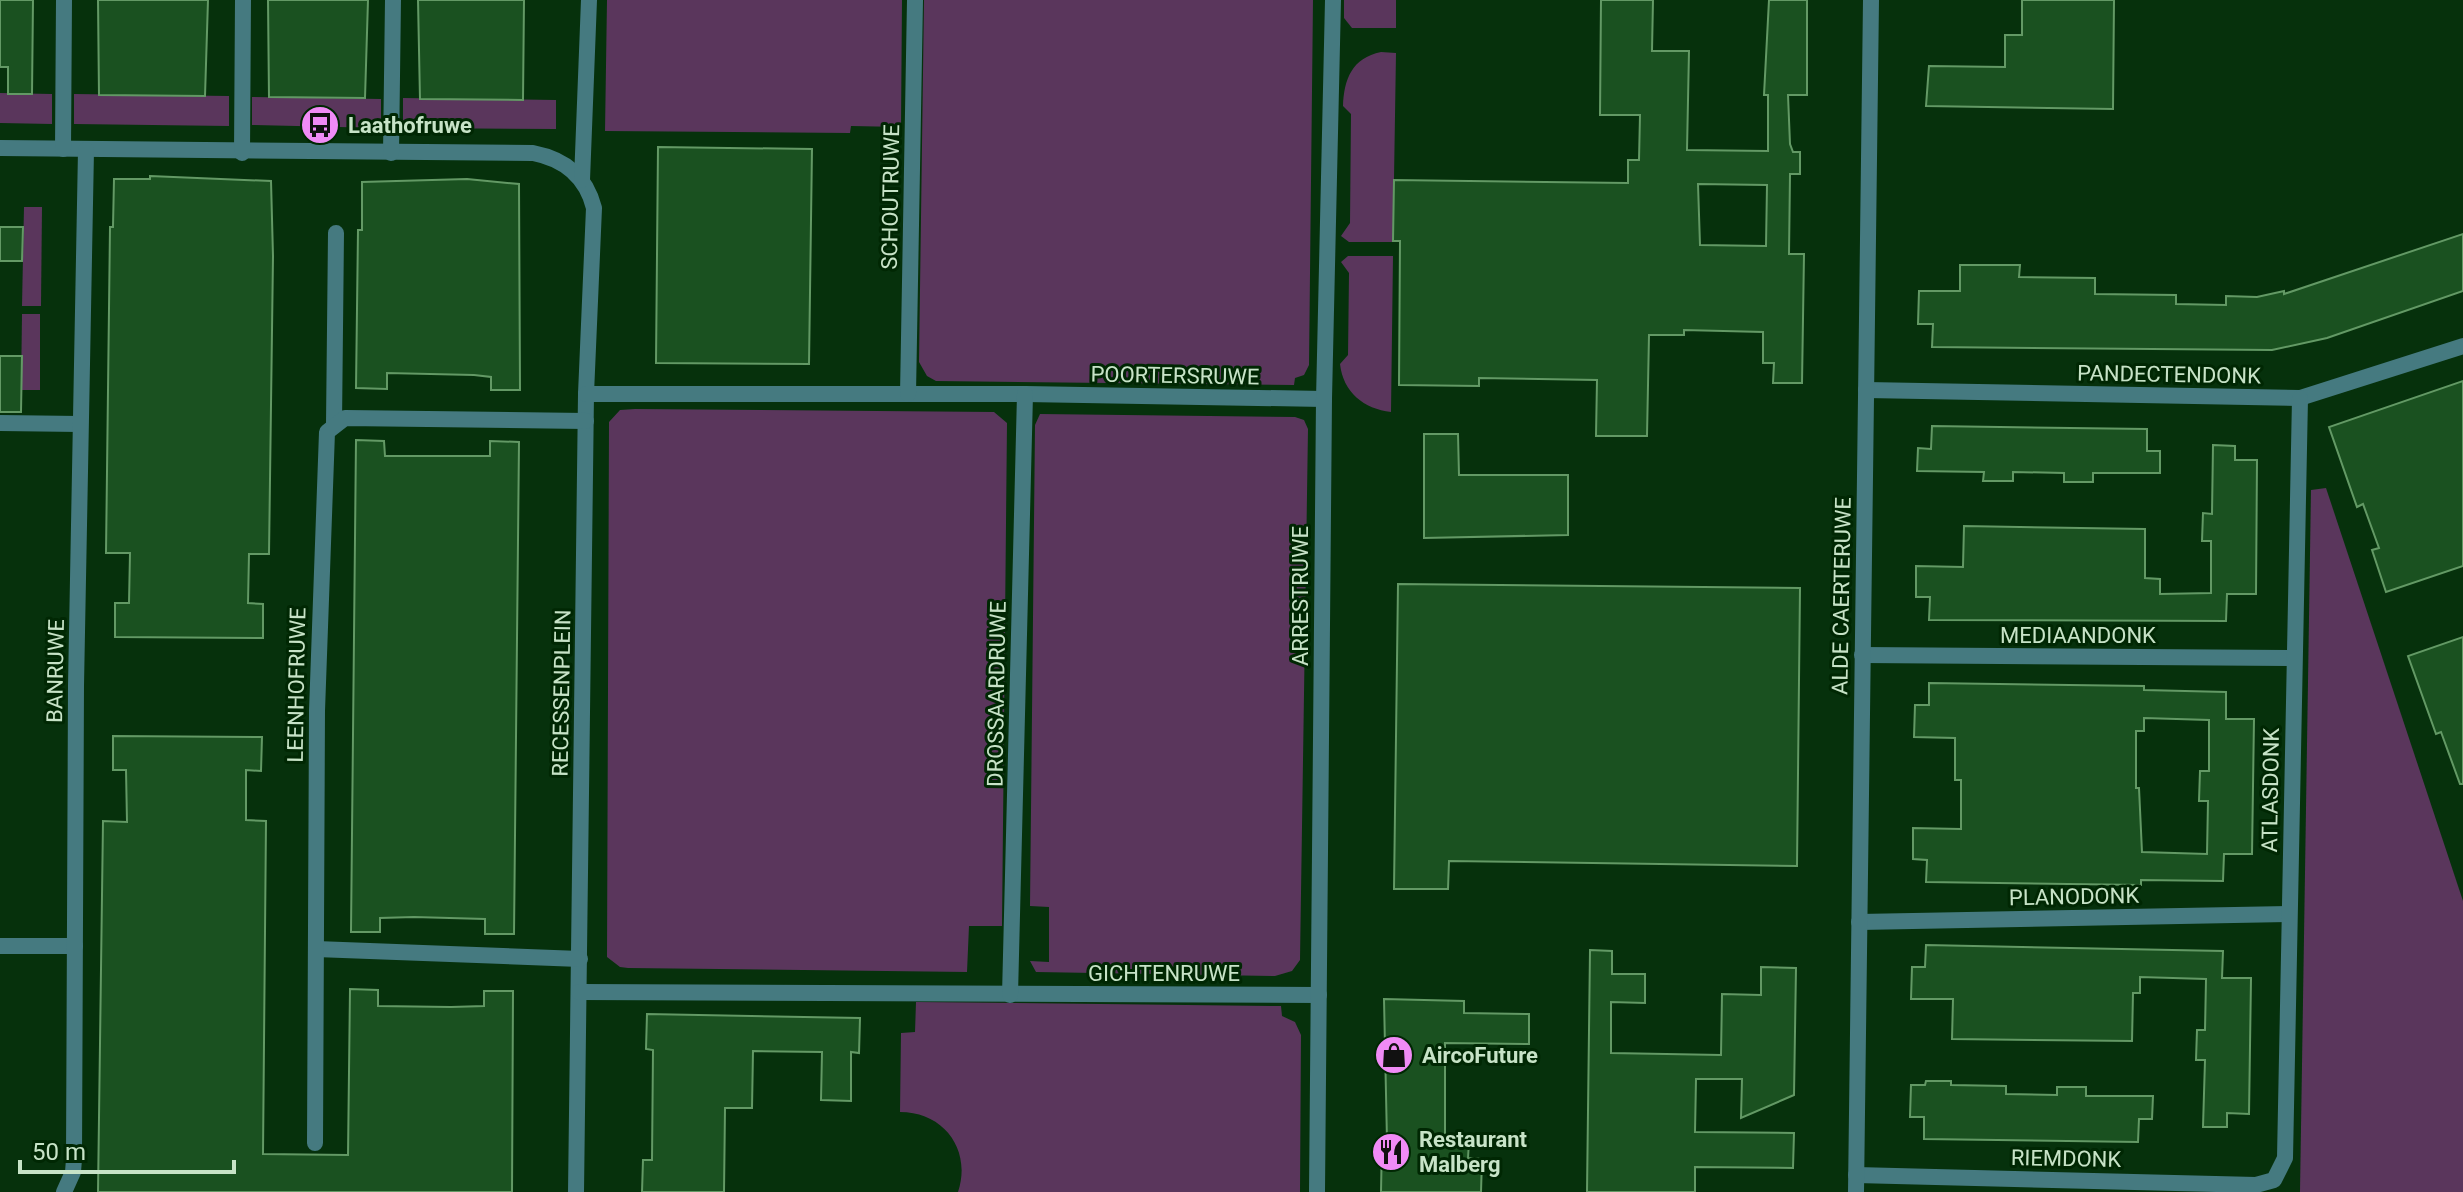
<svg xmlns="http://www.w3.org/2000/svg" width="2463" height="1192" font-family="Roboto,sans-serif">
<rect width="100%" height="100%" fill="#06310c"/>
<g fill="#5a365c">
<polygon points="607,0 902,0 901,127 851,126 850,133 605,131"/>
<polygon points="924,0 1313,0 1309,365 1304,375 1295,378 1294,385 936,381 927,376 919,362"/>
<polygon points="1344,0 1396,0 1396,28 1352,28 1344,18"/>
<path d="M1381,52L1396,53L1393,242H1349L1341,236L1350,223L1351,114L1343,106C1344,79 1352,58 1381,52Z"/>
<polygon points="0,93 52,94 52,124 0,123"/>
<polygon points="74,94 229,96 229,126 74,124"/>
<polygon points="252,97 381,99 381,128 252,125"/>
<polygon points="403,98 556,100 556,129 403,128"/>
<polygon points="24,207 42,207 41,306 22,306"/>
<path d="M1348,256H1393L1391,412C1364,409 1343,392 1340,364L1348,355L1349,273L1341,262Z"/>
<polygon points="22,314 40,314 40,390 21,390"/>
<polygon points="635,409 994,412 1007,423 1002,926 969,926 967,972 628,968 620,967 607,957 609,422 620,410"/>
<polygon points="1040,414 1295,417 1304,420 1308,429 1300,960 1292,971 1275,976 1036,972 1030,961 1049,962 1049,907 1030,906 1035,425"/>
<polygon points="2326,488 2463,901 2463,1192 2300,1192 2311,490"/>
<path d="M916,1002L1281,1006L1282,1016L1295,1022L1301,1035L1300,1192H958C972,1150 944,1112 900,1112L901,1033L915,1032Z"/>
</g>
<g fill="#1a5120" stroke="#639965" stroke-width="2" fill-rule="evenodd">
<polygon points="0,0 33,0 32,94 8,94 8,67 0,67"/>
<polygon points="98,0 208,0 205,96 99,95"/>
<polygon points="268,0 368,0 365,98 269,97"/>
<polygon points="418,0 524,0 523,100 420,99"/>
<path d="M1601,0H1653L1652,51H1689L1687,150L1768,151V95H1764L1769,0H1807V95H1788L1790,144L1793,152H1800V174H1790L1789,254H1804L1802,383H1773L1774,363H1763V332L1684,330V335H1649L1647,436H1596L1597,380L1479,378V386L1399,385L1400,241H1393L1394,180L1628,183V160H1639L1640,115H1600ZM1698,184L1767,185L1766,246L1700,245Z"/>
<polygon points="2022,0 2114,0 2113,109 1926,106 1929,66 2005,67 2005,35 2022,35"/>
<polygon points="658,147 812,149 809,364 656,363"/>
<polygon points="150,176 271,181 273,256 269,554 249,554 248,603 263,604 263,638 115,637 115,603 129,603 130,553 106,553 110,227 113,227 114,179 150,179"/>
<polygon points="467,179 519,184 520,390 491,390 491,377 474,375 387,373 387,389 356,388 358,230 362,230 362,182"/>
<polygon points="0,227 23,227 22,261 0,261"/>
<polygon points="2463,234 2463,291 2327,338 2272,350 1932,347 1933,324 1918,324 1919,291 1960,291 1960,265 2020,265 2019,277 2095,278 2095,294 2176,295 2176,304 2226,305 2226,296 2257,297 2284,291 2284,294"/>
<polygon points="0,356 22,356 21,412 0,412"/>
<polygon points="2463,381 2463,566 2386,592 2372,550 2379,548 2363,504 2357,507 2329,427"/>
<polygon points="1932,426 2147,429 2147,451 2160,451 2160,473 2093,473 2093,482 2064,482 2064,473 2013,472 2013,481 1983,481 1984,472 1917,471 1918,448 1931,449"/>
<polygon points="1424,434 1458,434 1459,475 1568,475 1568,535 1424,538"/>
<polygon points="356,440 384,441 385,456 490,456 490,441 519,442 514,934 485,934 485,919 414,917 380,918 380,932 351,932"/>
<polygon points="2213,445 2235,446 2235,460 2257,460 2256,594 2227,594 2226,621 1929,620 1930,597 1916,597 1916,566 1963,567 1964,526 2145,529 2145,578 2160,579 2160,594 2211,593 2211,541 2202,541 2203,513 2212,514"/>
<polygon points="1398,584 1800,588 1797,866 1449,861 1448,889 1394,889"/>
<polygon points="2463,637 2463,784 2460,784 2441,732 2436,734 2408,656"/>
<path d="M1929,683L2144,686V690L2226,692V719H2254L2252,854H2224L2223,881L2141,880V885L1926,882L1927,860L1913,859V828L1961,829V780H1955V738L1914,737L1915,705H1929ZM2144,718L2209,720V771H2200L2199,801H2208L2207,854L2142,852L2139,788H2136V731H2144Z"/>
<polygon points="113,736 262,737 261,771 246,770 246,820 266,821 263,1154 348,1155 350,989 378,990 378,1006 451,1007 484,1006 484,991 513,991 512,1192 98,1192 103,821 127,822 126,770 113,770"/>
<polygon points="1926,945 2223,951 2222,978 2251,978 2249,1114 2227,1113 2227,1127 2203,1127 2205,1060 2196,1060 2197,1030 2205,1030 2206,979 2140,977 2140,993 2133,993 2132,1041 1952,1039 1953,999 1911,999 1912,967 1925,967"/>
<polygon points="1590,950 1612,951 1612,974 1645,974 1645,1003 1611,1002 1611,1053 1721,1055 1722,994 1761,995 1761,967 1796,968 1794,1095 1741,1118 1742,1079 1696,1079 1695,1132 1794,1133 1793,1168 1695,1167 1695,1192 1587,1192"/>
<polygon points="1384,999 1464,1001 1464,1013 1529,1014 1529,1044 1445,1043 1445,1142 1469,1142 1468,1158 1482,1159 1481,1192 1381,1192 1382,1141 1387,1141"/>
<polygon points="647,1014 860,1018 859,1053 851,1052 851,1101 821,1100 822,1052 753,1051 752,1108 725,1108 724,1192 642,1192 643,1160 652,1160 653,1050 646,1049"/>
<polygon points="1926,1081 1951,1081 1951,1085 2006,1086 2006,1094 2057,1095 2057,1087 2086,1087 2086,1096 2153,1096 2152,1119 2139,1119 2138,1142 1924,1139 1924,1117 1910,1117 1911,1085 1925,1085"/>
</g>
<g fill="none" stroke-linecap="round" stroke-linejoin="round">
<g stroke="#457a80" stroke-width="16">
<path d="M0,148L533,153C564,159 586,176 594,208L586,394L576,1192"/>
<polyline points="63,149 64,0"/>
<polyline points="242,153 243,0"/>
<polyline points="391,153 393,0"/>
<polyline points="582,180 589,0"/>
<polyline points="1866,390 2300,398 2463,346"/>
<polyline points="586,394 1025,394 1324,399"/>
<polyline points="908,394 915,0"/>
<polyline points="0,423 80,424"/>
<polyline points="334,424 336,233"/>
<polyline points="1862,655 2294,658"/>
<polyline points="1859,922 2289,914"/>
<polyline points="0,946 75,946"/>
<polyline points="316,949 580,959"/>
<polyline points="579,992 1319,995"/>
<polyline points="1010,995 1025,394"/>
<polyline points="315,1143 317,711 327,432 345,418 586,421"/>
<polyline points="1856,1175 2256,1185 2274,1180 2285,1158 2300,398"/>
<polyline points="64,1192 73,1172 74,1159 76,686 86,150"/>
<polyline points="1317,1192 1324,399 1333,0"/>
<polyline points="1856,1192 1871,0"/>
</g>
</g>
<defs>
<g id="bus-disc" transform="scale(2)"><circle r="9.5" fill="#f08bf6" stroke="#002703"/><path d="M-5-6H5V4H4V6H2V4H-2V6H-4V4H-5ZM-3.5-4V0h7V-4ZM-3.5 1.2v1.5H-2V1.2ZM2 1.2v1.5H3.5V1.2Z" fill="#111"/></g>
<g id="shop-disc" transform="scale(2)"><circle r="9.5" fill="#f08bf6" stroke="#002703"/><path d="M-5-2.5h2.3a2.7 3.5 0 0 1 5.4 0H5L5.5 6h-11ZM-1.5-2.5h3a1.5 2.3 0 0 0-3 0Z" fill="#111"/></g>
<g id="restaurant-disc" transform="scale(2)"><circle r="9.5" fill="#f08bf6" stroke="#002703"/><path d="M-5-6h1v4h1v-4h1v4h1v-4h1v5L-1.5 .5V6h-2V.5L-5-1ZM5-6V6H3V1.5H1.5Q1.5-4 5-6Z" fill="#111"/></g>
</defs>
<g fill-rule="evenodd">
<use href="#bus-disc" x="320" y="125"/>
<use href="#shop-disc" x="1394" y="1055"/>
<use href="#restaurant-disc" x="1391" y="1152"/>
</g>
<g text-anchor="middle" stroke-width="6" stroke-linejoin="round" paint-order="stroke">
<g font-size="22" font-weight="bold" fill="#c7e3c7" stroke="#002703" text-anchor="start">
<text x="348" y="133">Laathofruwe</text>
<text x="1422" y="1063">AircoFuture</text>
<text x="1419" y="1147">Restaurant<tspan x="1419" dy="25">Malberg</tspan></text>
</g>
<g font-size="22" fill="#c7e3c7" stroke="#002703">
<text transform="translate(890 197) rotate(-89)" y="8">SCHOUTRUWE</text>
<text transform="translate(2169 374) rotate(1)" y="8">PANDECTENDONK</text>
<text transform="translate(1175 375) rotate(1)" y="8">POORTERSRUWE</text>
<text transform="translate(1300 596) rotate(-90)" y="8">ARRESTRUWE</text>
<text transform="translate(1841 596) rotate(-89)" y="8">ALDE CAERTERUWE</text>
<text x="2078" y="643">MEDIAANDONK</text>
<text transform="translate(55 671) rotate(-89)" y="8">BANRUWE</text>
<text transform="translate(296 685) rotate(-89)" y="8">LEENHOFRUWE</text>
<text transform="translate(561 693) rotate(-89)" y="8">RECESSENPLEIN</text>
<text transform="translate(996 694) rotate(-89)" y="8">DROSSAARDRUWE</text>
<text transform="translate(2270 790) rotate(-89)" y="8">ATLASDONK</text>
<text transform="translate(2074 896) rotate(-1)" y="8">PLANODONK</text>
<text x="1164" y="981">GICHTENRUWE</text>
<text transform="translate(2066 1158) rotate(1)" y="8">RIEMDONK</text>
</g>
</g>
<path d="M20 1160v12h214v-12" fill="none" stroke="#c7e3c7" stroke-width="4"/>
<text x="32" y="1160" font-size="24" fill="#c7e3c7" stroke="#002703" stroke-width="6" paint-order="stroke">50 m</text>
</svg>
